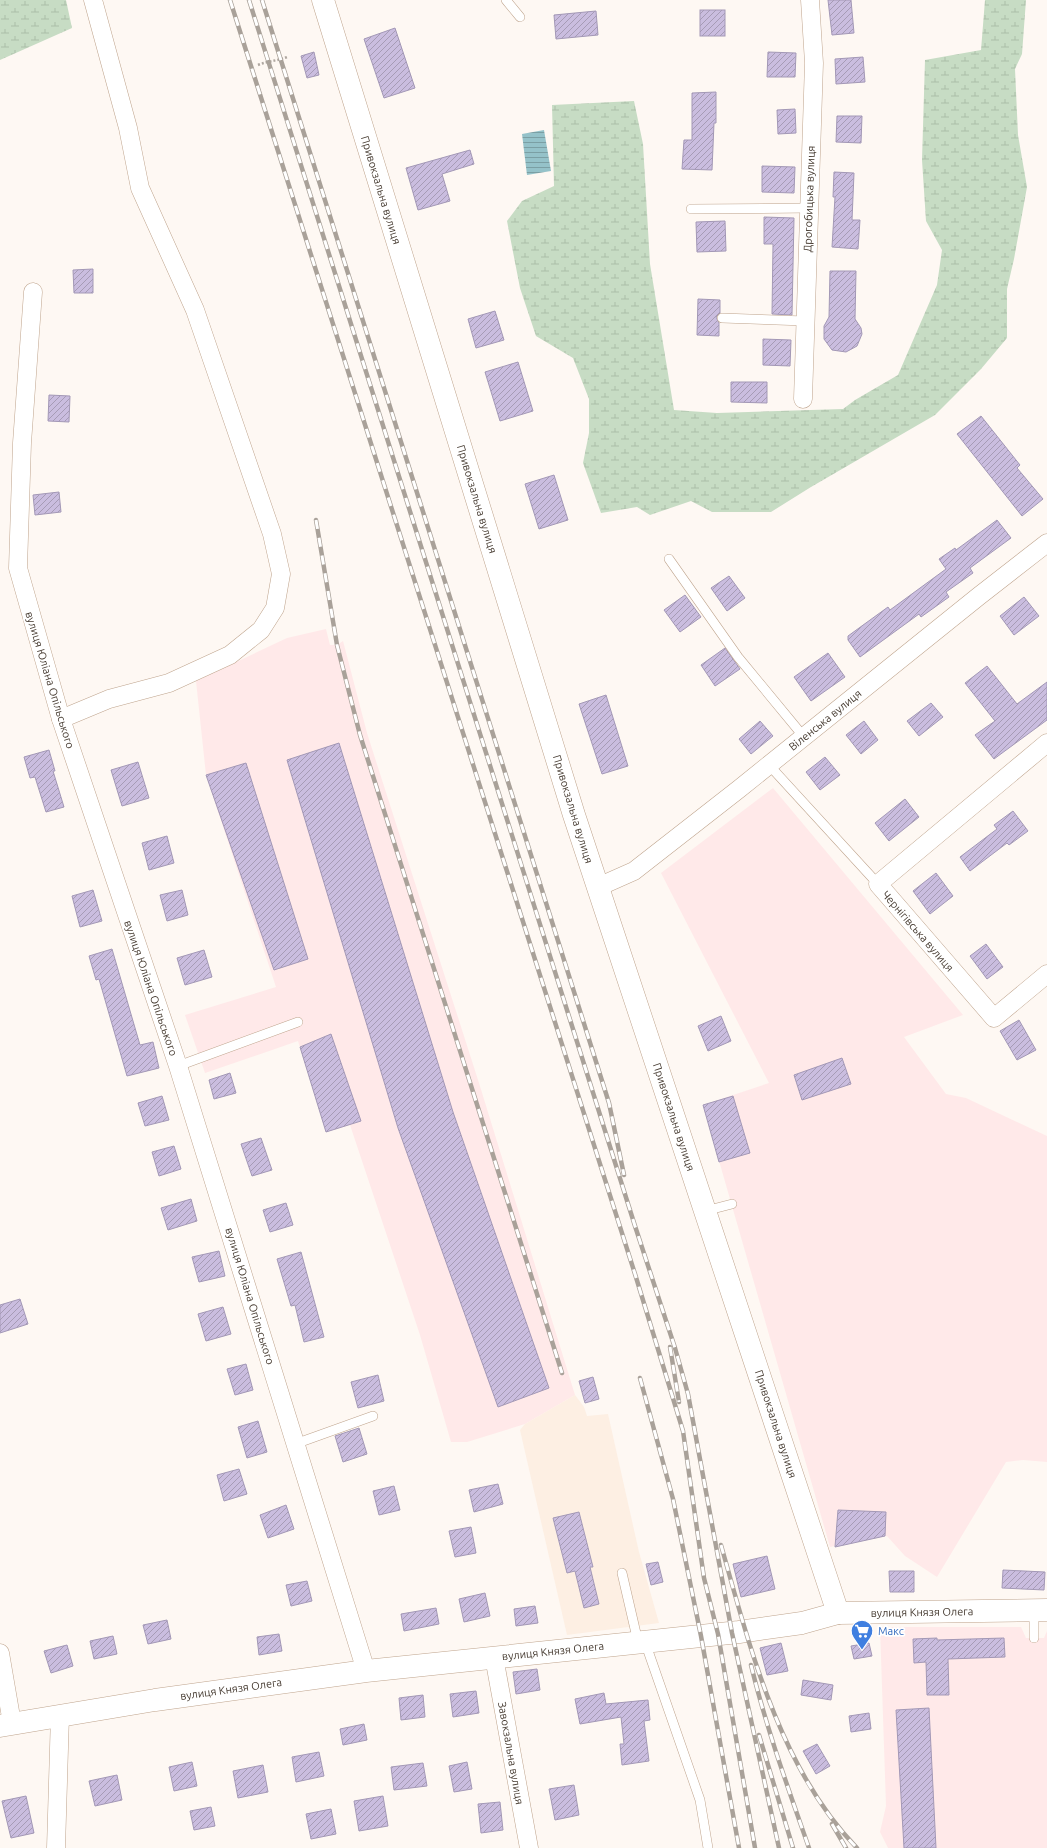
<svg xmlns="http://www.w3.org/2000/svg" width="1047" height="1848" font-family="Ubuntu,sans-serif">
<defs>
<pattern id="wetland-marsh" width="20" height="14" patternUnits="userSpaceOnUse"><rect width="20" height="14" fill="#c7dcc4"/><path d="M1 5h8M5 5V1M11 12h8M15 12V8" fill="none" stroke="#acbea9"/></pattern>
<pattern id="water-rules" width="6" height="5" patternUnits="userSpaceOnUse"><rect width="6" height="5" fill="#95c2c9"/><path d="M0 2.5h6" fill="none" stroke="#7b9fa4"/></pattern>
<pattern id="building-hatch" width="6" height="6" patternUnits="userSpaceOnUse"><rect width="6" height="6" fill="#cabddf"/><path d="M-1 1l2-2M0 6l6-6M5 7l2-2" fill="none" stroke="#a69bb5"/></pattern>
</defs>
<rect width="100%" height="100%" fill="#fef8f3"/>
<g fill="#ffe9e9">
<polygon points="326,629 330,645 337,645 343,641 367,733 479,1083 575,1395 525,1424 467,1442 451,1442 420,1335 350,1125 326,1132 298,1041 205,1073 185,1015 276,987 206,775 196,681 287,638"/>
<polygon points="773,788 963,1015 904,1037 946,1094 966,1098 1047,1136 1047,1462 1023,1460 1006,1462 937,1577 905,1556 887,1536 830,1547 703,1105 769,1083 661,873"/>
<polygon points="880,1627 1021,1627 1026,1638 1044,1638 1047,1631 1047,1848 888,1848 880,1832 886,1806"/>
</g>
<polygon fill="#fdefe3" points="575,1395 584,1407 587,1416 608,1414 639,1552 659,1623 567,1635 520,1430 525,1424"/>
<g fill="url(#wetland-marsh)">
<polygon points="0,0 66,0 72,28 0,60"/>
<polygon points="985,0 1026,0 1022,54 1015,69 1018,135 1027,187 1014,259 1007,289 1007,338 981,369 935,415 811,487 771,512 712,512 691,501 650,515 637,507 601,513 583,463 589,433 589,399 573,358 536,336 520,288 507,221 522,201 554,186 552,105 634,101 643,144 650,264 674,410 717,413 843,409 855,400 898,375 937,285 942,250 926,221 922,160 925,60 981,50"/>
</g>
<polygon fill="url(#water-rules)" points="544,130 551,171 527,175 522,134"/>
<g fill="url(#building-hatch)" stroke="#a398b6">
<polygon points="828,0 851,0 854,33 832,35"/>
<rect x="700" y="10" width="25" height="26"/>
<polygon points="596,11 598,35 556,39 554,15"/>
<polygon points="395,28 415,88 384,98 364,39"/>
<polygon points="314,52 319,75 307,78 301,56"/>
<polygon points="768,52 796,53 795,77 767,77"/>
<polygon points="863,57 865,82 836,84 835,59"/>
<polygon points="716,92 716,123 714,123 712,170 682,169 684,140 692,140 692,93"/>
<polygon points="795,109 796,133 778,134 777,110"/>
<polygon points="837,116 862,116 861,143 836,142"/>
<polygon points="470,150 474,164 442,174 450,201 418,210 406,168"/>
<polygon points="762,166 795,167 794,193 762,192"/>
<polygon points="834,172 854,173 852,220 860,220 858,249 832,247 835,197 833,197"/>
<polygon points="764,217 794,218 792,315 772,314 773,244 764,244"/>
<polygon points="725,221 726,251 697,252 696,222"/>
<polygon points="93,269 93,293 74,293 73,270"/>
<polygon points="830,271 856,271 855,319 861,328 862,334 857,346 846,352 832,350 824,339 824,326 829,317"/>
<polygon points="698,299 720,300 720,313 716,317 719,323 719,336 697,335"/>
<polygon points="495,311 504,340 476,348 468,319"/>
<polygon points="763,339 791,340 790,366 763,365"/>
<polygon points="518,362 533,411 500,421 485,372"/>
<polygon points="731,382 767,382 767,403 731,402"/>
<polygon points="49,395 70,396 69,422 48,421"/>
<polygon points="981,416 1020,465 1017,468 1043,499 1022,516 957,434"/>
<polygon points="554,475 568,520 539,529 525,484"/>
<polygon points="59,492 61,512 35,515 33,495"/>
<polygon points="997,520 1011,538 970,568 973,573 946,592 949,597 921,617 919,614 860,657 848,640 848,636 888,607 890,610 946,569 939,559 955,548 956,550"/>
<polygon points="729,576 745,598 727,611 711,588"/>
<polygon points="685,595 701,617 680,632 664,610"/>
<polygon points="1024,597 1039,616 1014,635 1000,616"/>
<polygon points="725,648 740,669 715,686 701,665"/>
<polygon points="828,653 845,677 811,701 794,677"/>
<polygon points="987,666 1017,704 1047,682 1047,720 994,759 975,735 995,721 965,683"/>
<polygon points="606,695 628,766 602,774 579,704"/>
<polygon points="931,703 943,717 919,736 907,721"/>
<polygon points="760,721 773,736 751,754 739,739"/>
<polygon points="864,721 878,740 861,754 846,735"/>
<polygon points="339,743 453,1112 549,1388 498,1407 398,1128 287,760"/>
<polygon points="49,750 55,771 53,771 64,807 46,812 35,777 30,778 24,757"/>
<polygon points="825,757 840,775 820,790 806,772"/>
<polygon points="138,762 149,798 122,806 111,770"/>
<polygon points="246,763 308,959 274,970 206,775"/>
<polygon points="905,799 919,817 889,841 875,823"/>
<polygon points="1013,811 1028,831 1009,845 1007,843 970,871 960,857 997,829 994,825"/>
<polygon points="167,836 174,863 149,870 142,843"/>
<polygon points="936,873 953,896 930,914 913,891"/>
<polygon points="93,890 102,921 80,927 72,896"/>
<polygon points="182,890 188,915 167,921 160,895"/>
<polygon points="986,944 1003,967 987,979 970,956"/>
<polygon points="112,949 140,1045 153,1042 159,1068 127,1076 99,979 96,980 89,956"/>
<polygon points="204,950 212,977 185,985 177,958"/>
<polygon points="721,1016 731,1041 708,1051 698,1026"/>
<polygon points="1019,1020 1036,1050 1017,1060 1000,1031"/>
<polygon points="331,1034 361,1121 326,1132 300,1047"/>
<polygon points="842,1058 851,1084 802,1100 794,1075"/>
<polygon points="230,1073 236,1093 214,1099 209,1080"/>
<polygon points="162,1096 169,1120 145,1126 138,1103"/>
<polygon points="733,1096 750,1153 719,1162 703,1105"/>
<polygon points="261,1138 272,1170 252,1176 241,1144"/>
<polygon points="174,1146 181,1169 159,1176 152,1152"/>
<polygon points="191,1199 197,1221 168,1230 161,1208"/>
<polygon points="286,1203 293,1225 270,1232 263,1210"/>
<polygon points="219,1251 225,1276 199,1282 192,1257"/>
<polygon points="301,1252 324,1337 304,1342 295,1305 291,1306 277,1259"/>
<polygon points="20,1299 28,1324 0,1333 0,1305"/>
<polygon points="223,1307 231,1334 206,1341 198,1314"/>
<polygon points="246,1364 253,1390 235,1395 227,1369"/>
<polygon points="378,1375 384,1401 358,1408 351,1382"/>
<polygon points="593,1377 599,1399 585,1403 579,1381"/>
<polygon points="258,1421 267,1452 247,1458 238,1427"/>
<polygon points="359,1428 367,1454 343,1462 335,1436"/>
<polygon points="239,1469 247,1494 224,1501 217,1475"/>
<polygon points="498,1484 503,1504 474,1512 469,1490"/>
<polygon points="394,1486 400,1510 379,1515 373,1491"/>
<polygon points="286,1505 294,1529 268,1538 260,1515"/>
<polygon points="838,1510 886,1512 885,1536 835,1547"/>
<polygon points="579,1512 593,1567 590,1567 599,1604 584,1608 575,1571 567,1573 553,1518"/>
<polygon points="471,1527 476,1553 455,1557 449,1531"/>
<polygon points="767,1556 775,1589 741,1597 733,1564"/>
<polygon points="658,1562 663,1582 651,1585 646,1564"/>
<polygon points="1003,1570 1045,1572 1044,1590 1002,1588"/>
<polygon points="889,1571 914,1571 914,1592 890,1592"/>
<polygon points="307,1581 312,1601 291,1606 286,1585"/>
<polygon points="485,1593 490,1616 464,1622 459,1599"/>
<polygon points="535,1606 538,1623 516,1626 514,1609"/>
<polygon points="436,1608 439,1624 404,1631 401,1614"/>
<polygon points="167,1620 171,1639 148,1644 143,1625"/>
<polygon points="279,1634 282,1651 259,1655 257,1637"/>
<polygon points="113,1636 117,1654 94,1659 90,1641"/>
<polygon points="937,1638 937,1640 1004,1638 1005,1657 948,1659 949,1695 927,1695 926,1662 914,1663 913,1639"/>
<polygon points="781,1643 788,1671 767,1675 760,1648"/>
<polygon points="869,1643 872,1656 854,1659 851,1646"/>
<polygon points="67,1645 73,1666 51,1673 44,1651"/>
<polygon points="537,1669 540,1690 516,1694 513,1672"/>
<polygon points="803,1680 833,1685 831,1700 801,1695"/>
<polygon points="476,1691 479,1713 453,1717 450,1694"/>
<polygon points="604,1693 606,1704 648,1700 650,1720 644,1721 649,1761 622,1765 620,1744 624,1744 621,1717 580,1724 575,1699"/>
<polygon points="423,1695 425,1717 401,1720 399,1698"/>
<polygon points="929,1708 936,1848 904,1848 896,1710"/>
<polygon points="869,1713 871,1729 851,1732 849,1716"/>
<polygon points="364,1724 367,1740 343,1745 340,1729"/>
<polygon points="817,1744 830,1766 816,1774 803,1751"/>
<polygon points="319,1752 324,1776 296,1782 292,1757"/>
<polygon points="192,1762 197,1786 174,1791 169,1767"/>
<polygon points="467,1762 472,1789 454,1792 449,1766"/>
<polygon points="423,1763 427,1786 394,1790 391,1767"/>
<polygon points="263,1765 268,1792 238,1798 233,1771"/>
<polygon points="117,1775 122,1800 95,1806 89,1781"/>
<polygon points="574,1785 579,1815 555,1820 549,1789"/>
<polygon points="26,1796 34,1833 11,1838 2,1801"/>
<polygon points="383,1796 388,1826 359,1831 354,1801"/>
<polygon points="500,1802 503,1830 481,1833 478,1804"/>
<polygon points="211,1807 215,1826 194,1830 190,1811"/>
<polygon points="331,1809 336,1834 311,1839 306,1814"/>
</g>
<g fill="none" stroke-linecap="round" stroke-linejoin="round">
<g stroke="#bfa48d" stroke-width="10">
<g id="service">
<polyline points="506,0 520,17"/>
<polyline points="691,209 809,208"/>
<polyline points="722,318 805,321"/>
<polyline points="669,559 738,657 804,737"/>
<polyline points="769,765 878,884"/>
<polyline points="178,1066 298,1022"/>
<polyline points="705,1211 732,1204"/>
<polyline points="295,1444 373,1416"/>
<polyline points="622,1573 638,1642"/>
<polyline points="1034,1610 1034,1638"/>
<polyline points="645,1642 700,1800 708,1848"/>
</g>
</g>
<g stroke="#bfa48d" stroke-width="19">
<g id="minor">
<polyline points="33,292 22,443 18,568 61,719 178,1066 366,1671"/>
<polyline points="803,399 814,63 810,0"/>
<polyline points="61,719 109,699 169,683 230,655 261,630 275,608 281,574 272,534 195,310 140,188 128,128 93,0"/>
<polyline points="1047,743 878,884 994,1018 1047,974"/>
<polyline points="598,887 634,871 739,789 979,596 1047,543"/>
<polyline points="0,1653 12,1723"/>
<polyline points="494,1657 529,1848"/>
<polyline points="56,1848 60,1715"/>
</g>
</g>
<g stroke="#bfa48d" stroke-width="23">
<g id="tertiary">
<polyline points="323,0 574,815 838,1613"/>
<polyline points="0,1726 155,1700 366,1671 739,1632 802,1623 838,1613 1047,1610"/>
</g>
</g>
<path stroke="#afa7a0" stroke-width="2.5" stroke-dasharray="2 2" stroke-linecap="butt" d="M258,65C268,61 277,61 287,57"/>
<use href="#service" stroke="#fff" stroke-width="9"/>
<use href="#minor" stroke="#fff" stroke-width="18"/>
<use href="#tertiary" stroke="#fff" stroke-width="22"/>
<g stroke="#a9a199" stroke-width="4.5">
<g id="rail">
<polyline points="230,0 635,1274 683,1431 704,1578 718,1634 755,1848"/>
<polyline points="249,0 635,1226 675,1348 688,1394 732,1633 779,1848"/>
<polyline points="262,0 609,1103 624,1175"/>
<polyline points="316,520 337,645 360,735 562,1373"/>
<polyline points="670,1347 679,1402"/>
<polyline points="640,1378 673,1499 701,1636 739,1848"/>
<path d="M721,1545C750,1648 780,1769 857,1848"/>
<path d="M751,1665C766,1727 788,1788 809,1848"/>
<polyline points="759,1735 793,1848"/>
<polyline points="832,1824 846,1848"/>
</g>
</g>
<use href="#rail" stroke="#fff" stroke-width="3" stroke-dasharray="9" stroke-linecap="butt"/>
</g>
<defs>
<g id="supermarket-pin" transform="scale(1.15)"><path d="M0 17L-7.5 6A9.5 9.5 0 1 1 7.5 6Z" fill="#3f7fe0" stroke="#fff"/><path d="M-6-5.5h2.5l.6 2H6L4.5 2H-2.5L-4.4-4H-6ZM-1.5 3.2a1.3 1.3 0 1 0 .1 0ZM3 3.2a1.3 1.3 0 1 0 .1 0Z" fill="#fff"/></g>
</defs>
<g fill-rule="evenodd">
<use href="#supermarket-pin" x="862" y="1631"/>
</g>
<g text-anchor="middle" stroke-width="3.5" stroke-linejoin="round" paint-order="stroke">
<g font-size="11" fill="#463b31" stroke="#fff">
<text transform="translate(381 190) rotate(73)" y="4">Привокзальна вулиця</text>
<text transform="translate(809 199) rotate(-88)" y="4">Дрогобицька вулиця</text>
<text transform="translate(477 499) rotate(73)" y="4">Привокзальна вулиця</text>
<text transform="translate(50 680) rotate(73)" y="4">вулиця Юліана Опільського</text>
<text transform="translate(825 720) rotate(-39)" y="4">Віленська вулиця</text>
<text transform="translate(573 809) rotate(73)" y="4">Привокзальна вулиця</text>
<text transform="translate(918 931) rotate(49)" y="4">Чернігівська вулиця</text>
<text transform="translate(151 988) rotate(71)" y="4">вулиця Юліана Опільського</text>
<text transform="translate(674 1117) rotate(72)" y="4">Привокзальна вулиця</text>
<text transform="translate(250 1296) rotate(73)" y="4">вулиця Юліана Опільського</text>
<text transform="translate(776 1424) rotate(72)" y="4">Привокзальна вулиця</text>
<text transform="translate(922 1612) rotate(-1)" y="4">вулиця Князя Олега</text>
<text transform="translate(553 1651) rotate(-6)" y="4">вулиця Князя Олега</text>
<text transform="translate(231 1689) rotate(-8)" y="4">вулиця Князя Олега</text>
<text transform="translate(511 1753) rotate(80)" y="4">Завокзальна вулиця</text>
</g>
<g font-size="11" fill="#366cbe" stroke="#fff" text-anchor="start">
<text x="878" y="1635">Макс</text>
</g>
</g>
</svg>
